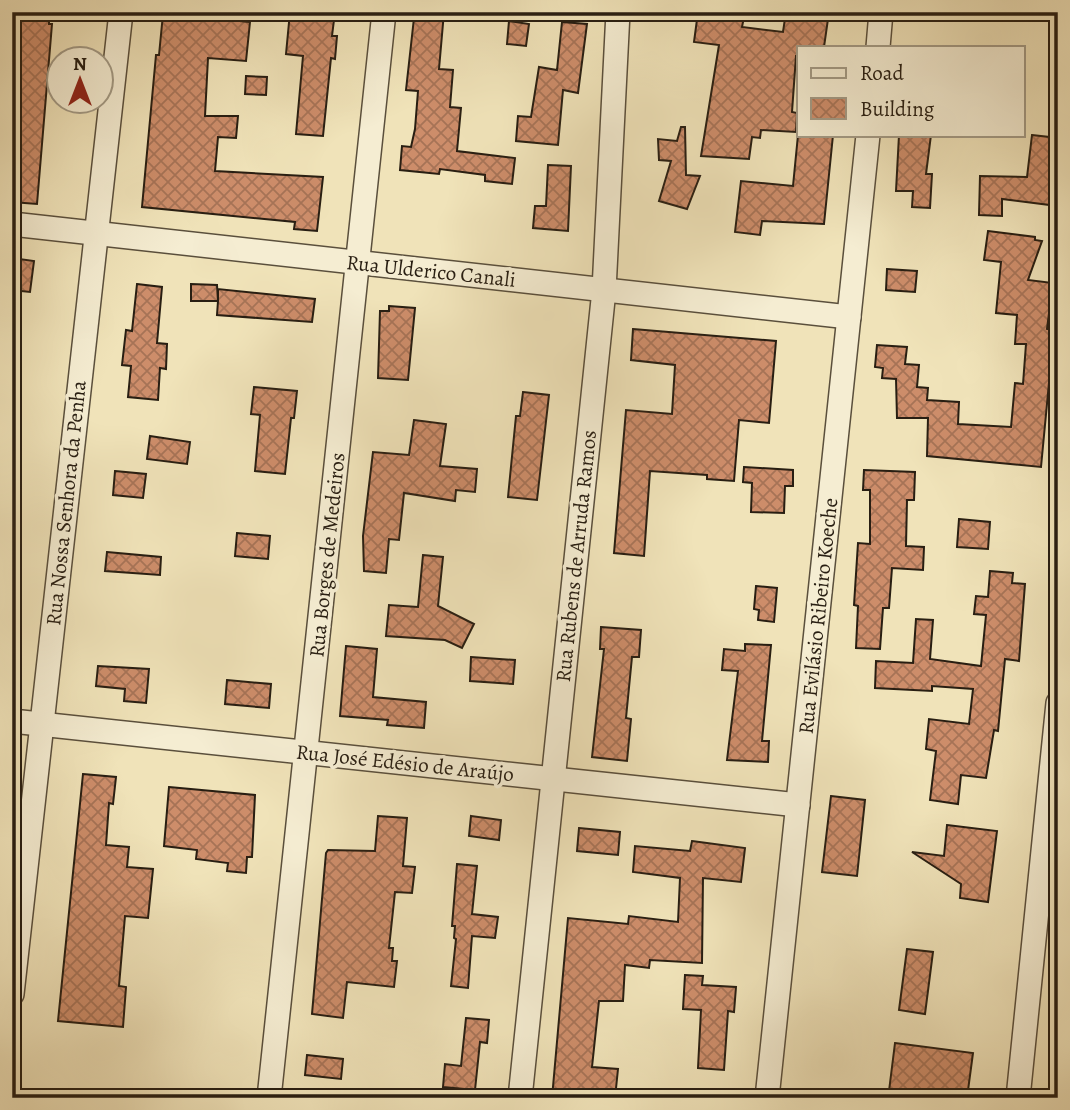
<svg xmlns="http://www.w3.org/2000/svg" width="1070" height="1110" font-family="Alegreya,serif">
<defs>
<pattern id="building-cross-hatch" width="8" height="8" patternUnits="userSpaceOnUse" patternTransform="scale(1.75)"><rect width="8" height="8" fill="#cd8d6a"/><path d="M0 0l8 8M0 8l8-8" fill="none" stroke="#a67356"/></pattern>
</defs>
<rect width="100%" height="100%" fill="#f0e3b9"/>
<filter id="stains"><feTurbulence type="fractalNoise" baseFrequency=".00286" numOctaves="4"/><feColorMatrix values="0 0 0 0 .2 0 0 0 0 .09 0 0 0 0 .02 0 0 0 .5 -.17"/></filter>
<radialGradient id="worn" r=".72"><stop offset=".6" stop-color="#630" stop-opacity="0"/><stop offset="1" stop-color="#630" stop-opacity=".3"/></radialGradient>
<g fill="url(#building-cross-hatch)" stroke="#281e12" stroke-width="2">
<polygon points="290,12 335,12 332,36 337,36 335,59 331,58 323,136 296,134 303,56 286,54"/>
<polygon points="420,12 444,12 439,69 453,70 450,107 461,108 457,151 515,158 512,184 485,181 485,175 440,169 439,174 400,170 402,146 411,147 415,129 418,91 406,90 414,18 420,18"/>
<polygon points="698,12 745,12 742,27 783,32 786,12 829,12 824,47 799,47 799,56 796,56 792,112 797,113 796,132 761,130 760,138 752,137 749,159 701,156 719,45 694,42"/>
<polygon points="163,14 250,22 246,61 208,58 205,116 238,116 236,138 218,137 215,171 323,177 317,231 294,229 295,222 142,207 156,55 159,55"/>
<polygon points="17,19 49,20 49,24 52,24 37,204 12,202 12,22 16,23"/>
<polygon points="509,21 529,24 526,46 507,44"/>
<polygon points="562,22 587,24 578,93 563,90 558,145 516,141 518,116 531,117 539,67 557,70"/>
<polygon points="246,76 267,77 266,95 245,94"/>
<polygon points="681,127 685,127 686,175 700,176 687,209 659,201 671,161 659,160 658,139 677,141"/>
<polygon points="798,135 833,135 824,224 762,221 760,235 735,232 741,181 793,186"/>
<polygon points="899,135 931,135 926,174 932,174 930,208 912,207 913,191 896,191"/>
<polygon points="1032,135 1058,138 1058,206 1002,199 1002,216 979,215 980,176 1027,177"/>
<polygon points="548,165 571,166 568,231 533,228 535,206 546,206"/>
<polygon points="988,231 1035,237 1035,240 1042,241 1028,280 1053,283 1047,329 1054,330 1041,467 927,456 928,418 897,418 896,379 882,378 883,368 875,367 877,345 907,347 905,364 919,365 917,387 928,388 927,400 959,402 958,424 1011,427 1015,383 1023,384 1026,344 1015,344 1017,315 996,313 1001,262 984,260"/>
<polygon points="12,258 34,261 30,292 12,290"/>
<polygon points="887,269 917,271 915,292 886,290"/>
<polygon points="137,284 162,287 157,343 167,344 166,369 160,368 158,400 128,397 131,366 122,365 126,330 132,331"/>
<polygon points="191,284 217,285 218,301 218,289 315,299 312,322 217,315 218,301 191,301"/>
<polygon points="389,306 415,308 408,380 378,378 380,311 389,311"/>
<polygon points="633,329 776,341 769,423 739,420 734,481 707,479 707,475 650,471 644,556 614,553 626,410 672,414 675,365 631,360"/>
<polygon points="254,387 297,391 294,418 291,418 285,474 255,471 260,415 251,414"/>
<polygon points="523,392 549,395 537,500 508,497 516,416 520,416"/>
<polygon points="414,420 446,424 440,466 477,469 475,492 456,490 455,501 404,493 399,540 389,539 386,573 364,571 363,536 373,452 409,455"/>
<polygon points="150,436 190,442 187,464 147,459"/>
<polygon points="744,467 793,470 793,486 785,486 784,513 751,512 752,483 743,482"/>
<polygon points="864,470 915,472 914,500 907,500 906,546 924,547 923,570 892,568 889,608 883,608 880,649 856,648 858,606 854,605 858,543 870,544 870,490 863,490"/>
<polygon points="115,471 146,474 143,498 113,495"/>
<polygon points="959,519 990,522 988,549 957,547"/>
<polygon points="237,533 270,536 268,559 235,556"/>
<polygon points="107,552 161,557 160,575 105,571"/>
<polygon points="423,555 443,557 438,606 474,624 462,648 445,640 386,636 389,605 418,607"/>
<polygon points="990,571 1013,573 1012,583 1025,584 1019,661 1005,659 998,731 994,730 986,778 961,775 958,804 930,800 936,751 926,749 929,719 969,724 973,689 932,686 932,691 875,688 876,661 913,663 916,619 933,620 930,659 981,666 986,615 974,614 976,596 988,597"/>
<polygon points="756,586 777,588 774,622 758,620 759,610 754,609"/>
<polygon points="601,627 641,630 639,657 632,657 626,718 631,719 627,761 592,757 604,649 600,649"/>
<polygon points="745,644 771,645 762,741 769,741 768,762 727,760 738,671 722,670 724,649 745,651"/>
<polygon points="346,646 377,649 373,697 426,702 424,728 387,725 388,720 340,716"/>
<polygon points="471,657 515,660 513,684 470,681"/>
<polygon points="98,666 149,669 146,703 124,701 125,689 96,686"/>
<polygon points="227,680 271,684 269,708 225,704"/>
<polygon points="83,774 116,777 113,804 109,803 106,845 129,847 127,867 153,869 148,918 125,916 119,986 126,987 123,1027 58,1021"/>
<polygon points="169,787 255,795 252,857 247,857 246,873 227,871 228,863 196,859 197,850 164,846"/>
<polygon points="831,796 865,800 857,876 822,872"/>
<polygon points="378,816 407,818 403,866 415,867 412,893 395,892 389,948 393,948 392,961 397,961 394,987 347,982 343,1018 312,1014 326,853 328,850 375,851"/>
<polygon points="471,816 501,820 499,840 469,836"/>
<polygon points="947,825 997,831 988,902 960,898 961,884 912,852 944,856"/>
<polygon points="579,828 620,832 618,855 577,851"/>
<polygon points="692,841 745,848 741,882 703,878 702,963 650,960 649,968 625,965 623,1001 599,1001 592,1067 618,1069 615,1098 552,1098 568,918 628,924 629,916 678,922 680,878 633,872 635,846 690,851"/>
<polygon points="457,864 477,866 472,914 498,917 495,938 472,936 468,988 451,986 456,939 454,938 455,926 452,926"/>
<polygon points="907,949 933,952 925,1014 899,1010"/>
<polygon points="685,975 703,976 702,985 736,987 734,1012 728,1011 724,1070 698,1068 701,1010 683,1009"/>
<polygon points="466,1018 489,1020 487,1043 480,1042 475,1090 443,1087 445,1064 461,1066"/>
<polygon points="895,1043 973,1053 967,1098 889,1091"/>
<polygon points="307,1055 343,1059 341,1079 305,1075"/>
</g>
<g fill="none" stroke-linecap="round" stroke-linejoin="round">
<g stroke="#5a4f3c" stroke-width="26">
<g id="minor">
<polyline points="878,47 881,12"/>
<polyline points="12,224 849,317"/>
<polyline points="12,721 798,805"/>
<polyline points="12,994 121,12"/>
<polyline points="269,1098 384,12"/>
<polyline points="520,1098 604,290 618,12"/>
<polyline points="767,1098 868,135"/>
<polyline points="1018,1098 1058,703"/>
</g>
</g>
<use href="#minor" stroke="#f5edd2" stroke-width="23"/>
</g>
<g text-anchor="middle" stroke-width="7" stroke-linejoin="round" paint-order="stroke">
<g font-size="21" fill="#281e12" stroke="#f5edd2">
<text transform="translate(431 271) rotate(6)" y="7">Rua Ulderico Canali</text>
<text transform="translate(66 503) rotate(-84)" y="7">Rua Nossa Senhora da Penha</text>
<text transform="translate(327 555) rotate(-84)" y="7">Rua Borges de Medeiros</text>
<text transform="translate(576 556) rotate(-84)" y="7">Rua Rubens de Arruda Ramos</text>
<text transform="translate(818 616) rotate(-84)" y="7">Rua Evilásio Ribeiro Koeche</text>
<text transform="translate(405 763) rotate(6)" y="7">Rua José Edésio de Araújo</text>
</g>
</g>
<rect width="1070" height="1110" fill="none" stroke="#f0e3b9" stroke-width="42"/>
<rect x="14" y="14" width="1042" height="1082" fill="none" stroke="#281e12" stroke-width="3.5"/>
<rect x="21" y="21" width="1028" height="1068" fill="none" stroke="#281e12" stroke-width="2"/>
<rect x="797" y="46" width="228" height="91" fill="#f5edd2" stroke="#a39a85" stroke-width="2"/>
<rect x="811" y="68" width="35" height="10" fill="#f5edd2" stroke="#a39a85" stroke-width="2"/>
<text x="860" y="80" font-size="21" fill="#281e12">Road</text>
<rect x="811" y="98" width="35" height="21" fill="url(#building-cross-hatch)" stroke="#a39a85" stroke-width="2"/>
<text x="860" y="116" font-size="21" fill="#281e12">Building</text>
<g transform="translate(80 80)"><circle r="33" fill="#f5edd2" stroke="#a39a85" stroke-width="2"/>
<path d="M0-5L12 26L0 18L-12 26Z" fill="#8f2418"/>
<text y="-10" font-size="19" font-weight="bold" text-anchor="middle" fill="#281e12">N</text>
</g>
<rect width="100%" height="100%" filter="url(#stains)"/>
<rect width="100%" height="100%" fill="url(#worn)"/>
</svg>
